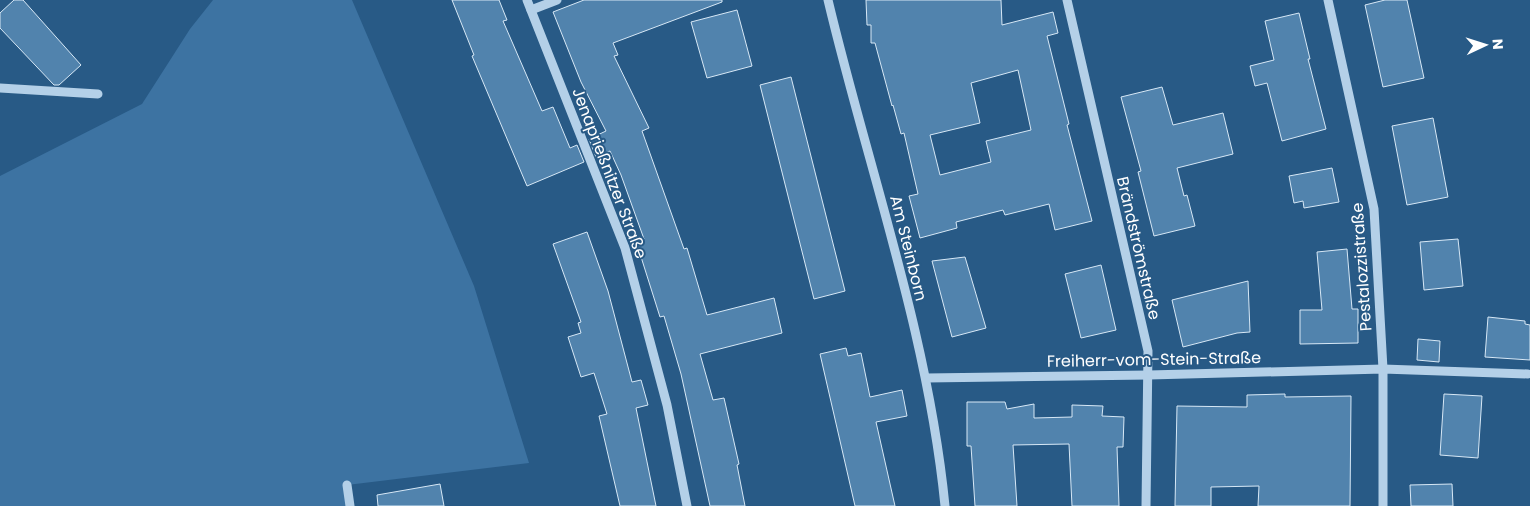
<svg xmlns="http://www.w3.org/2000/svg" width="1530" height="506" font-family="Poppins,sans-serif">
<rect width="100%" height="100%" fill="#285a86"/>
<polygon fill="#3d73a2" points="213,0 352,0 474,286 529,463 347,485 350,506 0,506 0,176 142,104 190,29"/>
<g fill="#5183ad" stroke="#d7e8f6" fill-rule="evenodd">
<polygon points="14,0 23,0 81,65 59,85 54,85 0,28 0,13"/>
<polygon points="452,0 499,0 507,20 503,21 542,111 553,107 570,148 577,145 584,162 527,186 472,56 474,55"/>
<polygon points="584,0 722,0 722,2 613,43 618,55 614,56 649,128 642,131 684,249 687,248 707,315 774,298 782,333 700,354 713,400 724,398 739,464 737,465 745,506 710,506 681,374 664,316 660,317 636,241 644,239 621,175 610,151 596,157 589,139 606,131 581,82 553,12"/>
<path d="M866,0H1001L1002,25L1053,12L1058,33L1047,36L1069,124L1067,125L1092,221L1055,230L1049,204L1005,215L1003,210L956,222L957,228L920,238L909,196L918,194L904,133L901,134L893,105L892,106L875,43H871V25H867ZM1018,70L1031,130L986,141L991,162L940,175L930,135L980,123L971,83Z"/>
<polygon points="1385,0 1407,0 1424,78 1383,87 1365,5"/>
<polygon points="737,10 752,66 707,78 691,22"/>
<polygon points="1299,13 1310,59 1308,59 1326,129 1282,141 1267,83 1255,86 1250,66 1274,60 1265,21"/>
<polygon points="791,77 845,291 814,299 760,85"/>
<polygon points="1162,87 1173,125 1223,113 1233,154 1177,168 1184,196 1187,195 1195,226 1154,236 1138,172 1141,171 1121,97"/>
<polygon points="1433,118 1448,197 1407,205 1392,126"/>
<polygon points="1332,168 1339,202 1304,208 1303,201 1294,203 1289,176"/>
<polygon points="587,232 608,291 632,382 641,380 648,405 636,408 656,506 620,506 599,416 607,414 594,373 581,377 568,337 581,333 578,323 581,322 553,244"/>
<polygon points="1458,239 1463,286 1424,290 1420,242"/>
<polygon points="1347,249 1352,309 1358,309 1358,343 1300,344 1300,310 1322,310 1317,252"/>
<polygon points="965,257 986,328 952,337 932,261"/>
<polygon points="1101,265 1116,330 1081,338 1065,274"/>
<polygon points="1248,281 1250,332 1237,333 1183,347 1172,300"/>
<polygon points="1488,317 1525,321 1525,324 1530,325 1530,360 1485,357"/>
<polygon points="1418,339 1440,341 1439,362 1417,360"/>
<polygon points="846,348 848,356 861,353 870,397 902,390 907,416 876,422 895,506 855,506 820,354"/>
<polygon points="1285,394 1285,397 1351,396 1350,506 1258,506 1259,486 1211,487 1211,506 1175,506 1177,406 1247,407 1247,395"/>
<polygon points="1444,394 1482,396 1478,458 1440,455"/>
<polygon points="967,402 1005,402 1007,409 1034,404 1034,418 1072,417 1072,405 1103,406 1102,416 1124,417 1123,447 1117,447 1119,506 1072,506 1069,444 1013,445 1017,506 975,506 971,446 967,446"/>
<polygon points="440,484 444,506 378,506 377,495"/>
<polygon points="1452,484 1453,506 1411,506 1410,485"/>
</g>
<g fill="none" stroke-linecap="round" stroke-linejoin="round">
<g stroke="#b4d0e8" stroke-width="9">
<polyline points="527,0 625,248 667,405 687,506"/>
<path d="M828,0C868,168 928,333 945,506"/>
<polyline points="1067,0 1148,351 1146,506"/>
<polyline points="1328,0 1374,209 1383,369 1383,506"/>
<polyline points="531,10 557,0"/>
<polyline points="0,88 98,94"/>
<polyline points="926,378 1149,375 1383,369 1528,374"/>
<polyline points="347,485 350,506"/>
</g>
</g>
<g text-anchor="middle" stroke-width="4" stroke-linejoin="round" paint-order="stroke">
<g font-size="16" fill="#fff" stroke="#285a86">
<text transform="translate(610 173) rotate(69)" y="6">Jenaprießnitzer Straße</text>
<text transform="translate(909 248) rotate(76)" y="6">Am Steinborn</text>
<text transform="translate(1139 248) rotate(77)" y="6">Brändströmstraße</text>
<text transform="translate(1361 267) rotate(-94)" y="6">Pestalozzistraße</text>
<text transform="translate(1154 359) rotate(-1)" y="6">Freiherr-vom-Stein-Straße</text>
</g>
</g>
<g transform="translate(1485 45) rotate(86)" stroke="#285a86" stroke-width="4" paint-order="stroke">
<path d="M0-4L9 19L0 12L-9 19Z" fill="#ffffff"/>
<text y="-8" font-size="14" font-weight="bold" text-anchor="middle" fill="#ffffff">N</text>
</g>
</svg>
